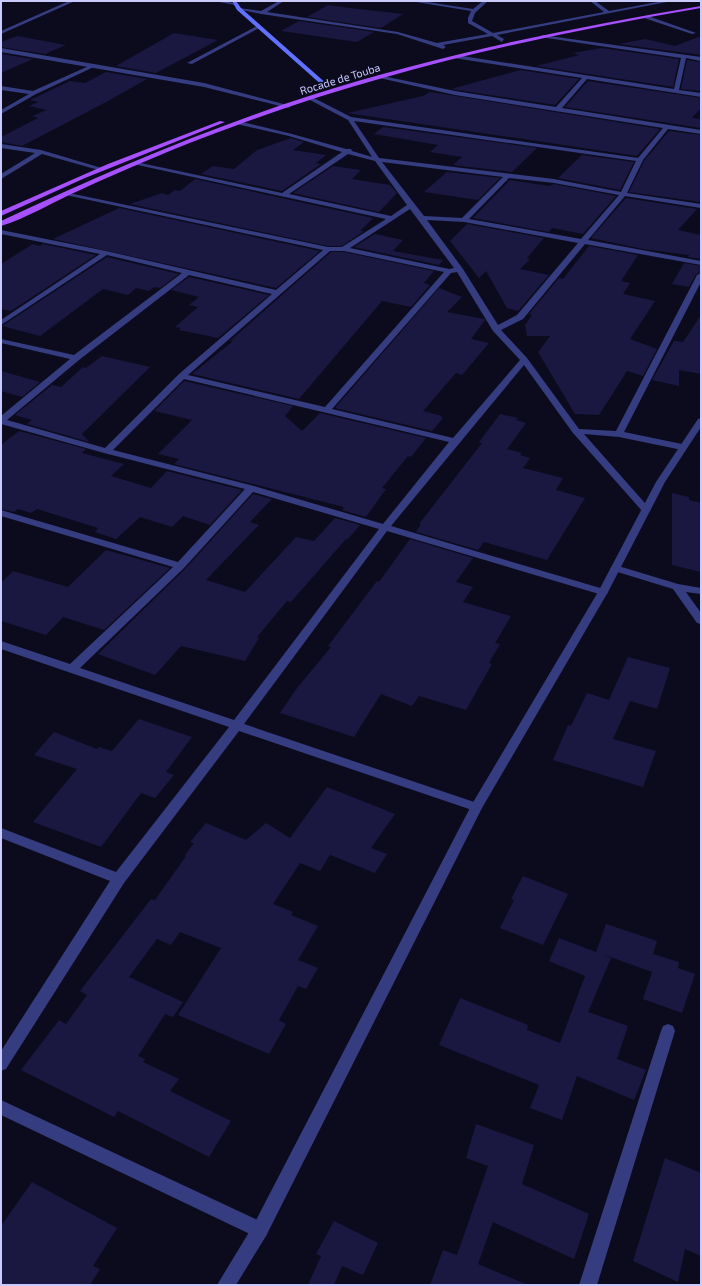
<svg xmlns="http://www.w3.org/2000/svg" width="702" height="1286" font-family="'Exo 2',sans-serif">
<rect width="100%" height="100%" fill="#0c0b1e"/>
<g fill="#1a1740">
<polygon points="328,5 350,8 403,14 381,28 307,17"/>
<polygon points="299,21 374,32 357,42 281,31"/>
<polygon points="174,33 218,40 156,73 116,66"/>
<polygon points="17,36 66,45 45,54 1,47 1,42"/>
<polygon points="701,36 701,55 619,44 645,39 675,46"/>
<polygon points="601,48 679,59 673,87 536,66 579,55 573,53"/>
<polygon points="1,54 33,59 1,73"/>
<polygon points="687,60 701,62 701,91 681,89"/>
<polygon points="520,70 579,79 555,105 451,89"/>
<polygon points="106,72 147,79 108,101 22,146 1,142 1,137 38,118 32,116 47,110 29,106 38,102 30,100 70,81 85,83"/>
<polygon points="588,81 701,98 701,108 692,118 701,119 701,128 565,107"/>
<polygon points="430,92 437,93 660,129 637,156 347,113 423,96"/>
<polygon points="383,127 537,148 512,172 453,165 462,157 430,152 438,145 374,134"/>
<polygon points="669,131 701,135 701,202 629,192 644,161"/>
<polygon points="291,138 304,142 293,150 326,155 316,163 321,164 282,191 201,174 213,166 234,169 257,150"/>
<polygon points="582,155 634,162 620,190 558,178"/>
<polygon points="333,166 361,170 352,179 390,185 397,193 379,212 293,193"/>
<polygon points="447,172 500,178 478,200 424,192"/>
<polygon points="195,179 373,218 360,231 364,231 342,246 328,246 130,204 162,193 168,195 175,190 180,191"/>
<polygon points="510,180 549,186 554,184 616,196 583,234 552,228 549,232 473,218"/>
<polygon points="626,198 697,209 678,230 701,235 701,259 688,257 689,255 643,249 591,238"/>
<polygon points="119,208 320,251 276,288 53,239"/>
<polygon points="467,224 544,238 527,258 530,259 520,269 549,275 518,311 507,308 486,271 479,278 450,241"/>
<polygon points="375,234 403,240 393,251 443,260 439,265 354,247"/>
<polygon points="33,244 40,246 43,244 96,255 11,311 1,309 1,264"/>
<polygon points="589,246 638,255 621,281 630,283 623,294 655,301 630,339 657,349 643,376 627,371 599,415 575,414 538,352 550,336 527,336 525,325 532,315 529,314 559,278 563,279"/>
<polygon points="331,252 344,252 434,271 424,283 430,285 411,307 382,301 299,399 192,374 233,341 230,341"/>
<polygon points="107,257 179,274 160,288 154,287 149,291 136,288 128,295 103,289 40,336 2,326"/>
<polygon points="684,263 701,266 701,272 696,274 689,287 672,284"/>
<polygon points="189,277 269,295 218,338 179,330 181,328 175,327 198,307 189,305 199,297 171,290"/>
<polygon points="439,288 462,297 447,312 484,319 485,320 471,339 489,343 462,375 456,373 423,411 442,416 441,417 443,418 432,431 335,408"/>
<polygon points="701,315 701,374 679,370 679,386 652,380 674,341 683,342"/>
<polygon points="102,356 150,367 82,434 89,442 27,424 32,420 15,415 52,385 61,387 83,367 86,368"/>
<polygon points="1,371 40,382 22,397 1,391"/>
<polygon points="184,381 293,406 285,416 302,431 320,413 426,438 411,457 408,456 382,488 386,489 366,517 342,510 344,507 174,464 179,459 158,454 192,420 154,411"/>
<polygon points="500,414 518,418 516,420 526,423 507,449 522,453 520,455 530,458 523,468 563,478 556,490 585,498 547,560 484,542 478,550 416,532 421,524 419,524 482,443 479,442"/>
<polygon points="19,431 86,449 82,453 124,464 111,476 151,488 167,471 242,490 210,525 183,516 172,527 140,517 116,539 95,532 98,528 37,509 31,513 18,509 14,512 1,509 1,445"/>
<polygon points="672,493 689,497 689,500 701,503 701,572 672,565"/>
<polygon points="253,494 272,499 250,522 259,525 206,580 245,592 296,537 314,541 335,518 360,525 348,539 346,539 291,602 287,601 257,637 259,638 245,661 181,646 155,675 98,654 185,569"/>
<polygon points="410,539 473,558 456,582 473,587 463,602 511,616 495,643 500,644 489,663 492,664 466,710 419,696 412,706 381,694 354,737 280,713 297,688 331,647 328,646 377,581 379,582"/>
<polygon points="106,550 170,568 104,630 63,617 46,635 1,621 1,583 13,571 68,587"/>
<polygon points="628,657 670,668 657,709 630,701 613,739 656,751 643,787 553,760 568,725 571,726 587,693 609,700"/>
<polygon points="139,719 192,737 166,772 174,775 155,798 141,793 101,847 33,822 77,769 34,755 54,732 97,749 99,747 112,751"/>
<polygon points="327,787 395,814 371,848 387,854 375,873 330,855 320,871 300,863 273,904 293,912 291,915 318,926 298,960 318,968 306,989 298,986 279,1020 286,1024 269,1054 178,1015 221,948 180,932 171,945 157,939 129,977 183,1002 173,1017 165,1014 138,1056 145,1059 143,1062 179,1079 170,1091 231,1121 209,1157 118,1111 114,1117 21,1070 59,1020 66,1024 87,995 80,991 151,899 155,900 186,856 185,855 194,843 190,842 206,823 246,840 266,823 290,838"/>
<polygon points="523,876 568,894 543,945 500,928 514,900 511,899"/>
<polygon points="606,924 657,941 653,954 679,962 678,968 695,974 682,1013 643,999 652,972 602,954 611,958 588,1012 628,1026 617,1059 646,1070 634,1100 577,1076 562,1120 530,1108 539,1085 439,1045 460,998 528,1025 527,1030 560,1043 585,976 549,961 559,938 596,952"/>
<polygon points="476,1124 534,1145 522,1184 589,1214 574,1259 493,1222 478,1264 528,1285 430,1285 443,1250 457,1255 488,1166 466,1158"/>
<polygon points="665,1158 701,1173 701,1256 685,1249 678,1282 633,1261"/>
<polygon points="32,1182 117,1228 93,1266 100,1269 90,1285 1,1285 1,1226"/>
<polygon points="334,1221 378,1243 363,1275 342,1266 334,1285 308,1285 321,1256 316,1254"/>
</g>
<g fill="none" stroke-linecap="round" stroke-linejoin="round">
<g fill="#353c7f" fill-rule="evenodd">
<polygon points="69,1 75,1 1,34 1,31"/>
<polygon points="214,1 225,1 237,4 235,5"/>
<polygon points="279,1 284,1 267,12 398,32 437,43 488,34 468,23 468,18 471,11 410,1 421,1 473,9 483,1 488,1 475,13 472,21 493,33 604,12 590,1 595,1 609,11 663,1 672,1 497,35 504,39 502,42 492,36 443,45 446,47 443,49 397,34 261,14 237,9 239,8 261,11"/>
<polygon points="644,16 648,16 696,33 692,34 644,18"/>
<polygon points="257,26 261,27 192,64 187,63"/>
<path d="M542,35L701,57V61L686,58L679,90L701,93V97L587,79L562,108L701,130V134L668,129L643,160L627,193L701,204V208L625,196L588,240L701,261V265L585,244L523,319L501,330L527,358L579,429L616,431L697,275L701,273V282L624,432L682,444L687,447L682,450L619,437L584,434L651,510L646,513L643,512L573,433L524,365L391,526L607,590L608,592L607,594H599L387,531L244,724L480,804L482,807L480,810L476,812L472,810L239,731L124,883L6,1069L1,1071V1051L110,881L1,838V828L116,872L229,727L1,649V641L70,664L173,567L1,516V510L178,562L245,489L104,453L1,424V416L70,359L1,343V339L74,355L182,273L107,255L1,325V320L100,254L1,234V230L106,251L276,290L323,250L61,194L64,192L328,247H342L386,219L133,164L136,162L282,193L342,152L289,136L236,124L235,123L238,121L292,134L346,149H351L352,151L372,157L348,120L308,99L310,96L351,117L638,158L663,128L455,95L375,77L378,75L455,91L556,107L582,78L454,58L456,55L674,89L681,58L540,37ZM354,121L636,161L621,192L554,179L379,158ZM348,154L375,161L407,205L391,216L289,194ZM382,162L503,177L462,218L424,216ZM509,178L554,183L619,195L581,239L469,219ZM410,209L454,268L449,269L350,248ZM427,220L464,222L578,243L517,315L498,325L463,269ZM330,251H344L444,272L325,407L188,375ZM457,272L493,331L520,360L453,438L332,409L451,273ZM189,275L272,294L179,374L105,448L7,420L79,360ZM184,379L449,442L383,524L254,486L113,450ZM253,492L379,529L234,720L80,668L184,568Z"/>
<polygon points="91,65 96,66 36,94 1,114 1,110 29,94 1,90 1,86 33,91"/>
<polygon points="1,144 41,150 105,169 102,171 42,154 1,179 1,174 35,153 1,148"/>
<polygon points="615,565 678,584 701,588 701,594 686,592 701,613 701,624 697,623 673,589 611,570 610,568"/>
<polygon points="668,1024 673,1026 675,1031 597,1285 579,1285 661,1031 663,1026"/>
<polygon points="1,1100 266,1224 268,1230 266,1236 260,1238 254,1236 1,1115"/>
</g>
<g fill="#353c7f" fill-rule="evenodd">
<polygon points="1,48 204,83 291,106 288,108 204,87 1,52"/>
<polygon points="701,418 701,427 665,482 608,592 482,808 266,1236 236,1285 217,1285 254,1224 472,804 598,592 656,482 698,419"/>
</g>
<polygon fill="#6071ff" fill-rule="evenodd" points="232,1 236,1 241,8 328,85 328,87 324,87 237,10"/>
<g fill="#a650ff" fill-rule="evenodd">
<path d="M701,6V8C543,35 386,70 235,126C182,145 130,167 78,191C53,202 27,218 1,226V221C101,174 203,130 309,96C437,55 569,28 701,6Z"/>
<polygon points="220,121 225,122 85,178 1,216 1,211 108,164"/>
</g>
</g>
<g text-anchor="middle" stroke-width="3.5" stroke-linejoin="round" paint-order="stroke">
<g font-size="11" fill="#c9caff" stroke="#0c0b1e">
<text transform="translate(340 79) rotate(-17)" y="4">Rocade de Touba</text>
</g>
</g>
<rect width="702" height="1286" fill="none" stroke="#c9caff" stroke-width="4"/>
</svg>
